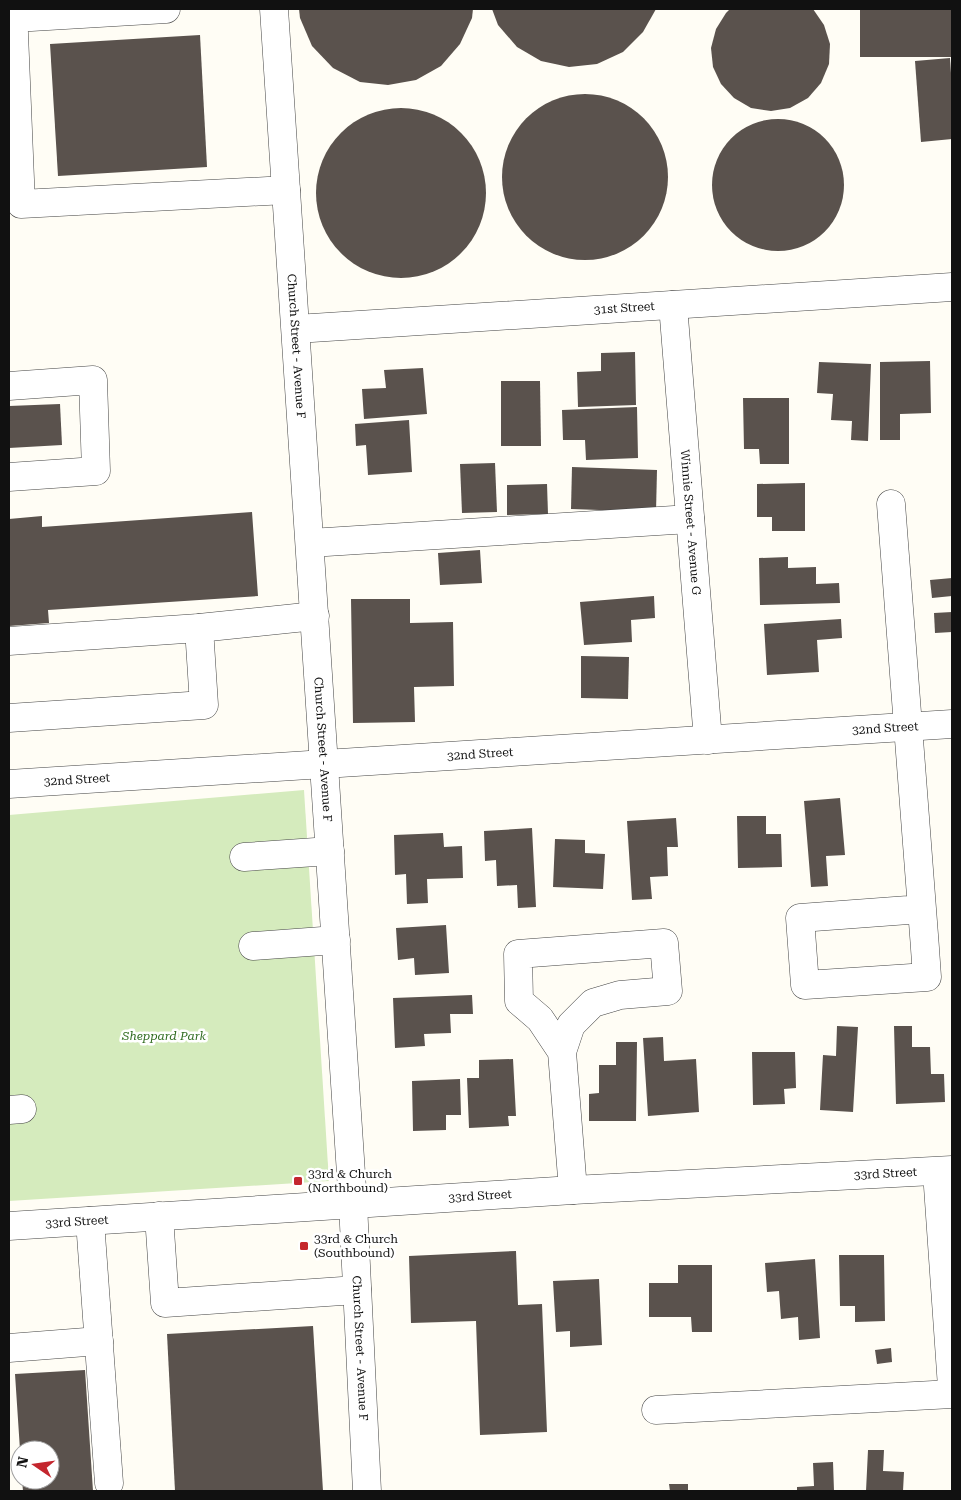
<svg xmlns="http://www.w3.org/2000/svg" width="961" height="1500" font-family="'Roboto Serif',serif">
<rect width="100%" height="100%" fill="#fffdf5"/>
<polygon fill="#d5ebbd" points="304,790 329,1181 9,1201 9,815"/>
<g fill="#5a524d">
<polygon points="299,9 473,9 472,18 460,44 441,66 416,80 388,85 360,82 333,68 312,46 300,18"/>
<polygon points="492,9 656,9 643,32 623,52 597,64 569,67 541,61 517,47 498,25"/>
<polygon points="730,9 813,9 824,25 830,44 829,64 821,83 808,98 790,108 771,111 751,108 734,98 721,84 713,67 711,48 716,29 726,13"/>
<rect x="860" y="9" width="91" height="48"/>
<polygon points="200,35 207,167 58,176 50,44"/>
<polygon points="950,58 952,87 952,139 921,142 915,61"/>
<circle cx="585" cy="177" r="83"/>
<circle cx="401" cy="193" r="85"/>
<circle cx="778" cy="185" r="66"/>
<polygon points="635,352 636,405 578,407 577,372 601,371 601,353"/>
<polygon points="930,361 931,413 900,414 900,440 880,440 880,362"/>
<polygon points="819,362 871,364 868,441 851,440 852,421 831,420 833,394 817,393"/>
<polygon points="423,368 427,414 364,419 362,389 386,388 384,370"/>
<polygon points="501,381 540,381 541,446 501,446"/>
<polygon points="743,398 789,398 789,464 760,464 759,449 744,449"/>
<polygon points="60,404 62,445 9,448 9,406"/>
<polygon points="637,407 638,458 586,460 585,440 563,440 562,410"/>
<polygon points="409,420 412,472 368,475 366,445 356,446 355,424"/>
<polygon points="495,463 497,512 462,513 460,464"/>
<polygon points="572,467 657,470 656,512 571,509"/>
<polygon points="805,483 805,531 772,531 772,517 757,517 757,484"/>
<polygon points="547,484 548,514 507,515 507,485"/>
<polygon points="252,512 258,596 48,610 49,623 9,626 9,519 42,516 42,527"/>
<polygon points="480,550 482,583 440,585 438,553"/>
<polygon points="788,557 788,568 816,567 816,584 839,583 840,603 760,605 759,558"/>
<polygon points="952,578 952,596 932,598 930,580"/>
<polygon points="654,596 655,618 631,620 632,642 584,645 580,602"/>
<polygon points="351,599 410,599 410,623 453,622 454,686 414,687 415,722 353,723"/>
<polygon points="952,612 952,632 935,633 934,613"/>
<polygon points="841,619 842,638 817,640 819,672 767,675 764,624"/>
<polygon points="581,656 629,657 628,699 581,698"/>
<polygon points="840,798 845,855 826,856 828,886 811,887 804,801"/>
<polygon points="737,816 766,816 766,834 781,834 782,867 738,868"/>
<polygon points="676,818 678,847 667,847 668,876 650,877 652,899 632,900 627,821"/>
<polygon points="532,828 536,907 518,908 517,885 497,886 496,860 485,861 484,831"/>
<polygon points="443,833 444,847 462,846 463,878 427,879 428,903 407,904 406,874 395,875 394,835"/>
<polygon points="555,839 585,840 585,853 605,854 603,889 553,887"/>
<polygon points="446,925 449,973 415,975 414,958 398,960 396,928"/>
<polygon points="472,995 473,1014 450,1014 451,1033 424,1034 425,1046 395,1048 393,998"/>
<polygon points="837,1026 858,1027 853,1112 820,1110 823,1055 836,1056"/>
<polygon points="894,1026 912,1026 912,1047 930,1047 931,1074 944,1074 945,1102 896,1104"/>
<polygon points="663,1037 664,1061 696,1059 699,1112 648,1116 643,1038"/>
<polygon points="616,1042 637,1042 636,1121 589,1121 589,1094 599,1093 599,1065 616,1065"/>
<polygon points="752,1052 795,1052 796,1088 784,1089 785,1104 753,1105"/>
<polygon points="513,1059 516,1116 508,1116 509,1126 469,1128 467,1078 479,1078 479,1060"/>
<polygon points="460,1079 461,1115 446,1115 446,1130 413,1131 412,1081"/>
<polygon points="516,1251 518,1305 542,1304 547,1432 480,1435 476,1321 411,1323 409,1256"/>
<polygon points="839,1255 884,1255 885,1321 855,1322 855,1306 840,1306"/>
<polygon points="815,1259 820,1338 799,1340 798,1317 781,1319 779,1291 767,1292 765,1263"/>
<polygon points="678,1265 712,1265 712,1332 692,1332 691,1317 649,1317 649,1283 678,1283"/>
<polygon points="599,1279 602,1345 570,1347 570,1331 556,1332 553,1281"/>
<polygon points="313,1326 323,1491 175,1491 167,1334"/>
<polygon points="891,1348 892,1362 877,1364 875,1350"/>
<polygon points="85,1370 93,1491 23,1491 22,1480 50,1480 50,1450 20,1450 15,1374"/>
<polygon points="868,1450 884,1450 883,1471 904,1472 903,1491 866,1491"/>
<polygon points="833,1462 834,1491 797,1491 797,1487 814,1486 813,1463"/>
<polygon points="669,1484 688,1484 688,1491 670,1491"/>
</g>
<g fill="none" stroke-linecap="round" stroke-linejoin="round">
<g stroke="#444" stroke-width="29">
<g id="minor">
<polyline points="13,9 21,204 286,190"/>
<path id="s1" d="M274,9L353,1204L367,1491"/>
<polyline points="14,18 166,9"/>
<path id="s2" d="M673,305L708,740"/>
<path id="s3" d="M296,329L952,287"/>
<polyline points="9,386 93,380 96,471 9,477"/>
<path d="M891,504C904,661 916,819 927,977L805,985L800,918L922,909"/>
<polyline points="310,543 690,519"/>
<polyline points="9,641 199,628 315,616"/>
<polyline points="9,718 204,705 199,628"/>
<path id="s4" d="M9,784L952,724"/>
<polyline points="244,857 330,851"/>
<polyline points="253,946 336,940"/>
<polyline points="562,1052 540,1019 519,1001 518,954 664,943 668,991 620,995 593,1003 571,1025 562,1052 573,1190"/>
<polyline points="9,1110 22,1109"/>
<polyline points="937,1172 952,1387"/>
<polyline points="159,1216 165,1303 357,1290"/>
<polyline points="90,1221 109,1483"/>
<path id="s5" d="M9,1226L573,1190L952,1170"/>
<polyline points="9,1348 99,1341"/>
<polyline points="656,1410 952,1394"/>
</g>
</g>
<use href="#minor" stroke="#fff" stroke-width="28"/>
</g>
<g fill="#c4262e" stroke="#fff" stroke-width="2">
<rect x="293" y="1176" width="10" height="10" rx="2.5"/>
<rect x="299" y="1241" width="10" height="10" rx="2.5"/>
</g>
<g text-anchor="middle" stroke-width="5" stroke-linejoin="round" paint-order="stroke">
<g font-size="12" fill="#111" stroke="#fff">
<text dy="4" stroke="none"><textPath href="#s3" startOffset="329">31st Street</textPath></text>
<text dy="4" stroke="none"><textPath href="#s1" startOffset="338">Church Street - Avenue F</textPath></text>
<text dy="4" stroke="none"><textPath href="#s2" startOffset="218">Winnie Street - Avenue G</textPath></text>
<text dy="4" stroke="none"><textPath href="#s4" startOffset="878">32nd Street</textPath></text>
<text dy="4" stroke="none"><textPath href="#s1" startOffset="742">Church Street - Avenue F</textPath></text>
<text dy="4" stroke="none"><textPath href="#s4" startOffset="472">32nd Street</textPath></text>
<text dy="4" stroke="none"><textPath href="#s4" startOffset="68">32nd Street</textPath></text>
<text dy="4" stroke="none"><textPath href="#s5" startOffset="878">33rd Street</textPath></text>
<text dy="4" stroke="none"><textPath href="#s5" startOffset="472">33rd Street</textPath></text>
<text dy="4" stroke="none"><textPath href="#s5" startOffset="68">33rd Street</textPath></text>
<text dy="4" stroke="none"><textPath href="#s1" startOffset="1342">Church Street - Avenue F</textPath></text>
</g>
<g font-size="12" font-style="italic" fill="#2f6b1f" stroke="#fff">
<text x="164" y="1040">Sheppard Park</text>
</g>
<g font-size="12" fill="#111" stroke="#fff" text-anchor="start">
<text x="308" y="1178">33rd &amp; Church<tspan x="308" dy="14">(Northbound)</tspan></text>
<text x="314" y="1243">33rd &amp; Church<tspan x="314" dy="14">(Southbound)</tspan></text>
</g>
</g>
<rect width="961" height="1500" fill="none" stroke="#111111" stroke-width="20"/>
<g transform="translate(35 1465) rotate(283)"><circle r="24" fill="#ffffff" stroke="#a0a0a0"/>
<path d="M0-4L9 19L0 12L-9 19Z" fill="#c4262e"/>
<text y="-8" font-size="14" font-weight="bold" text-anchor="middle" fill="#111111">N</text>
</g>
</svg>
